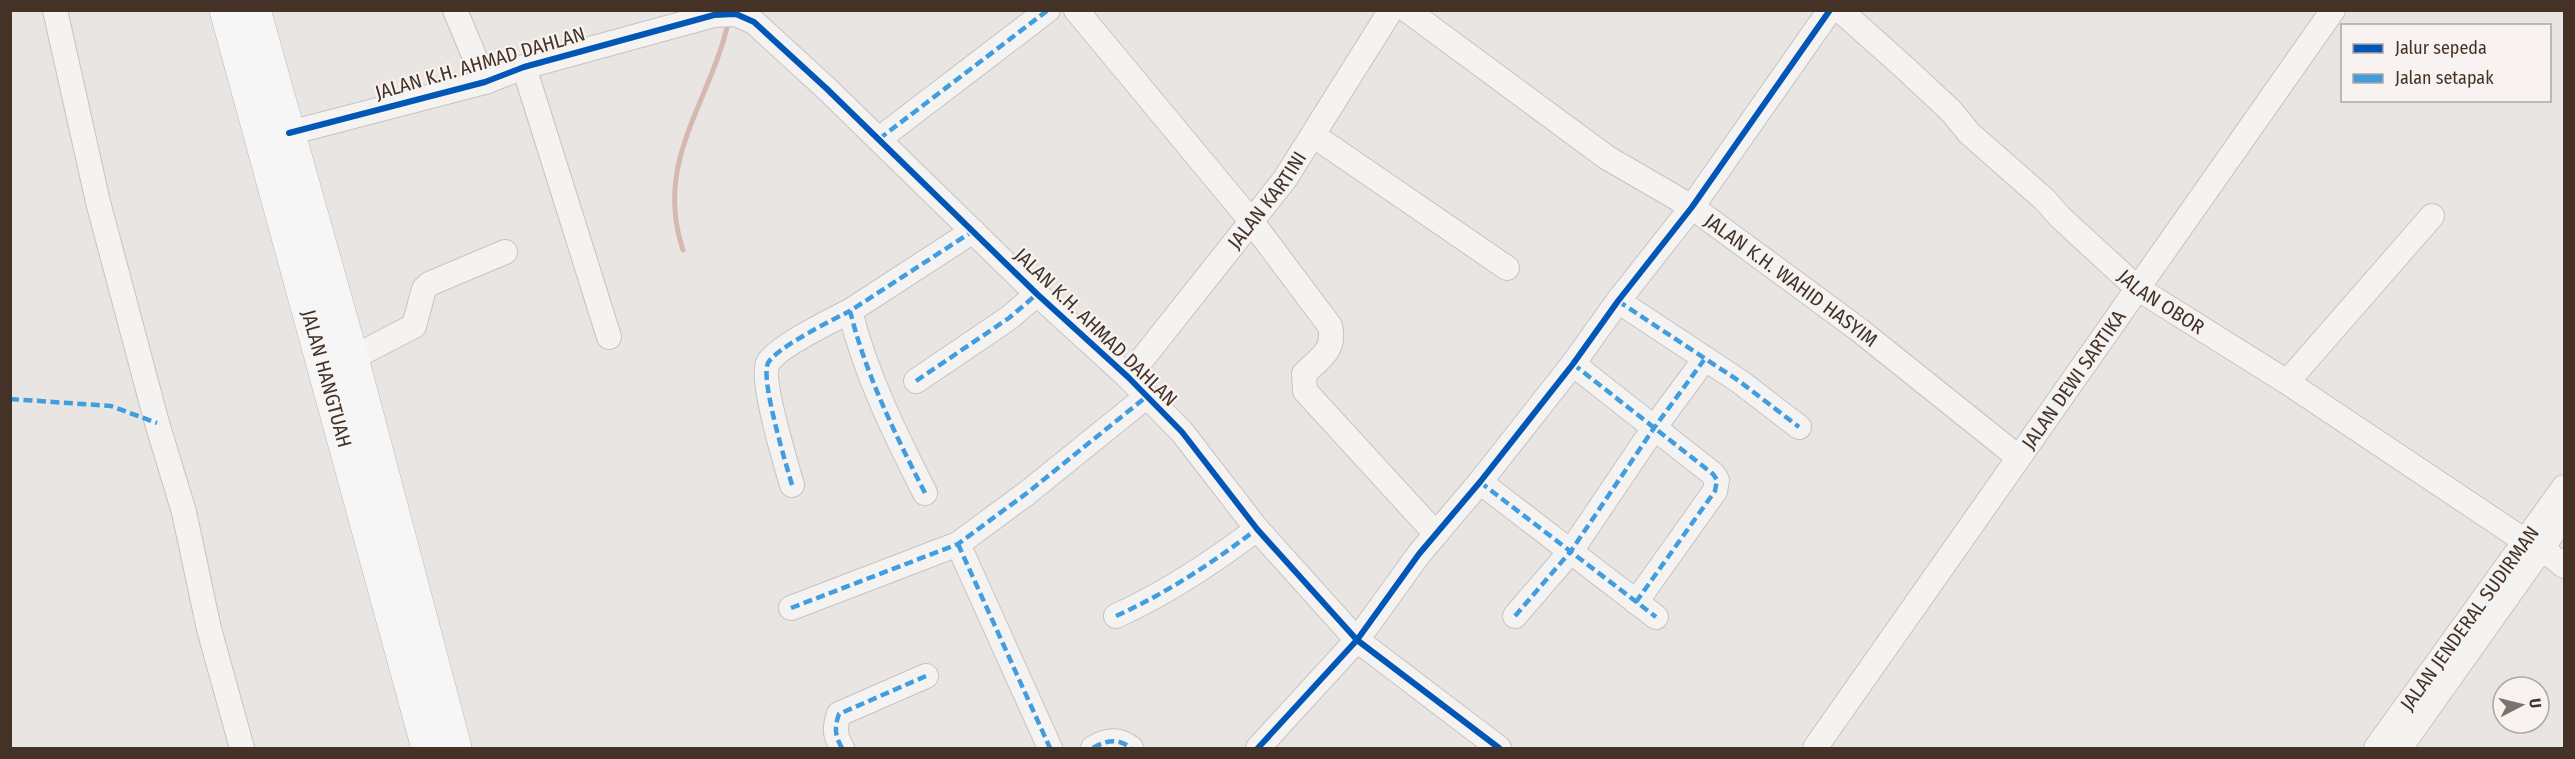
<svg xmlns="http://www.w3.org/2000/svg" width="2575" height="759" font-family="'Fira Sans Condensed',sans-serif">
<rect width="100%" height="100%" fill="#e8e5e3"/>
<g fill="none" stroke-linecap="round" stroke-linejoin="round">
<path stroke="#d5b9af" stroke-width="5" d="M683,250C653,160 711,103 729,19"/>
<g stroke="#c6c3c1" stroke-width="26">
<g id="minor">
<polyline points="55,10 98,202 157,423 184,512 209,629 242,748"/>
<polyline points="455,10 485,82"/>
<path d="M1076,10L1252,222L1330,326C1336,350 1320,358 1304,374L1305,391L1436,534"/>
<path id="s1" d="M1407,10L1606,157L1692,207L1858,329L2018,457"/>
<path id="s2" d="M1840,10L1905,68L1951,111L1969,133L2045,200L2060,217L2137,288L2287,382L2525,541"/>
<polyline points="524,67 609,337"/>
<polyline points="289,133 485,82 524,67 714,15 736,14 754,22 827,89 1037,294 1128,377 1182,432 1257,529 1357,640 1499,748"/>
<polyline points="1313,135 1507,268"/>
<polyline points="879,139 1048,10"/>
<polyline points="1618,301 1739,381 1799,427"/>
<polyline points="352,358 414,326 424,289 429,284 505,252"/>
<polyline points="1573,364 1713,474 1717,480 1715,491 1636,602"/>
<path id="s3" d="M1128,377L1285,179L1391,10"/>
<polyline points="916,381 1009,318 1037,294"/>
<polyline points="2287,382 2432,216"/>
<polyline points="1480,482 1656,617"/>
<path d="M792,485C786,464 760,379 768,363C776,348 832,320 850,311"/>
<path d="M925,493C895,434 866,375 850,311L973,231"/>
<polyline points="958,544 1050,748"/>
<polyline points="2543,549 2564,566"/>
<polyline points="791,608 958,544 1027,493 1146,397"/>
<path d="M1116,616C1167,593 1212,563 1257,529"/>
<polyline points="1515,616 1571,551 1654,428 1704,360"/>
<path d="M842,748C835,736 834,728 839,714L926,676"/>
<path d="M1093,748C1107,740 1118,738 1131,748"/>
<polyline points="1258,748 1357,640 1419,554 1480,482 1573,364 1618,301 1692,207 1830,10"/>
<path id="s4" d="M1815,748L2333,10"/>
<path id="s5" d="M2376,748L2564,487"/>
<polyline points="2400,748 2564,517"/>
</g>
</g>
<g stroke="#bdb8b5" stroke-width="34">
<g id="highway">
<path id="s6" d="M226,10L428,748"/>
<polyline points="254,10 352,358 455,748"/>
</g>
</g>
<use href="#minor" stroke="#f5f3f2" stroke-width="24"/>
<use href="#highway" stroke="#f7f6f6" stroke-width="33"/>
<g stroke="#409de0" stroke-width="4.5" stroke-dasharray="9 4.5" stroke-linecap="butt">
<polyline points="879,139 1048,10"/>
<polyline points="1618,301 1739,381 1799,427"/>
<polyline points="1573,364 1713,474 1717,480 1715,491 1636,602"/>
<polyline points="916,381 1009,318 1037,294"/>
<polyline points="10,399 111,406 157,423"/>
<polyline points="1480,482 1656,617"/>
<path d="M792,485C786,464 760,379 768,363C776,348 832,320 850,311"/>
<path d="M925,493C895,434 866,375 850,311L973,231"/>
<polyline points="958,544 1050,748"/>
<polyline points="791,608 958,544 1027,493 1146,397"/>
<path d="M1116,616C1167,593 1212,563 1257,529"/>
<polyline points="1515,616 1571,551 1654,428 1704,360"/>
<path d="M842,748C835,736 834,728 839,714L926,676"/>
<path d="M1093,748C1107,740 1118,738 1131,748"/>
</g>
<g stroke="#f8f3f0" stroke-width="10">
<g id="cycleway">
<polyline points="289,133 485,82 524,67 714,15 736,14 754,22 827,89 1037,294 1128,377 1182,432 1257,529 1357,640 1499,748"/>
<polyline points="1258,748 1357,640 1419,554 1480,482 1573,364 1618,301 1692,207 1830,10"/>
</g>
</g>
<use href="#cycleway" stroke="#0057b8" stroke-width="6"/>
</g>
<g text-anchor="middle" stroke-width="4.5" stroke-linejoin="round" paint-order="stroke">
<g font-size="20" fill="#443227" stroke="#f8f3f0">
<text transform="translate(480 63) rotate(-16)" y="7">JALAN K.H. AHMAD DAHLAN</text>
<text dy="7" stroke="none"><textPath href="#s3" startOffset="225">JALAN KARTINI</textPath></text>
<text dy="7" stroke="none"><textPath href="#s1" startOffset="470">JALAN K.H. WAHID HASYIM</textPath></text>
<text dy="7" stroke="none"><textPath href="#s2" startOffset="435">JALAN OBOR</textPath></text>
<text transform="translate(1096 327) rotate(44)" y="7">JALAN K.H. AHMAD DAHLAN</text>
<text dy="7" stroke="none"><textPath href="#s6" startOffset="382">JALAN HANGTUAH</textPath></text>
<text dy="7" stroke="none"><textPath href="#s4" startOffset="450">JALAN DEWI SARTIKA</textPath></text>
<text dy="7" stroke="none"><textPath href="#s5" startOffset="160">JALAN JENDERAL SUDIRMAN</textPath></text>
</g>
</g>
<rect width="2575" height="759" fill="none" stroke="#443227" stroke-width="24"/>
<rect x="2341" y="24" width="210" height="78" fill="#f8f3f0" stroke="#b0a6a0" stroke-width="1.5"/>
<rect x="2353" y="44" width="30" height="9" fill="#0057b8" stroke="#b0a6a0" stroke-width="1.5"/>
<text x="2395" y="54" font-size="18" fill="#443227">Jalur sepeda</text>
<rect x="2353" y="74" width="30" height="9" fill="#409de0" stroke="#b0a6a0" stroke-width="1.5"/>
<text x="2395" y="84" font-size="18" fill="#443227">Jalan setapak</text>
<g transform="translate(2521 705) rotate(83)"><circle r="28" fill="#f8f3f0" stroke="#b0a6a0" stroke-width="1.5"/>
<path d="M0-4.5L10 22L0 15L-10 22Z" fill="#7d7169"/>
<text y="-9" font-size="16" font-weight="bold" text-anchor="middle" fill="#443227">U</text>
</g>
</svg>
